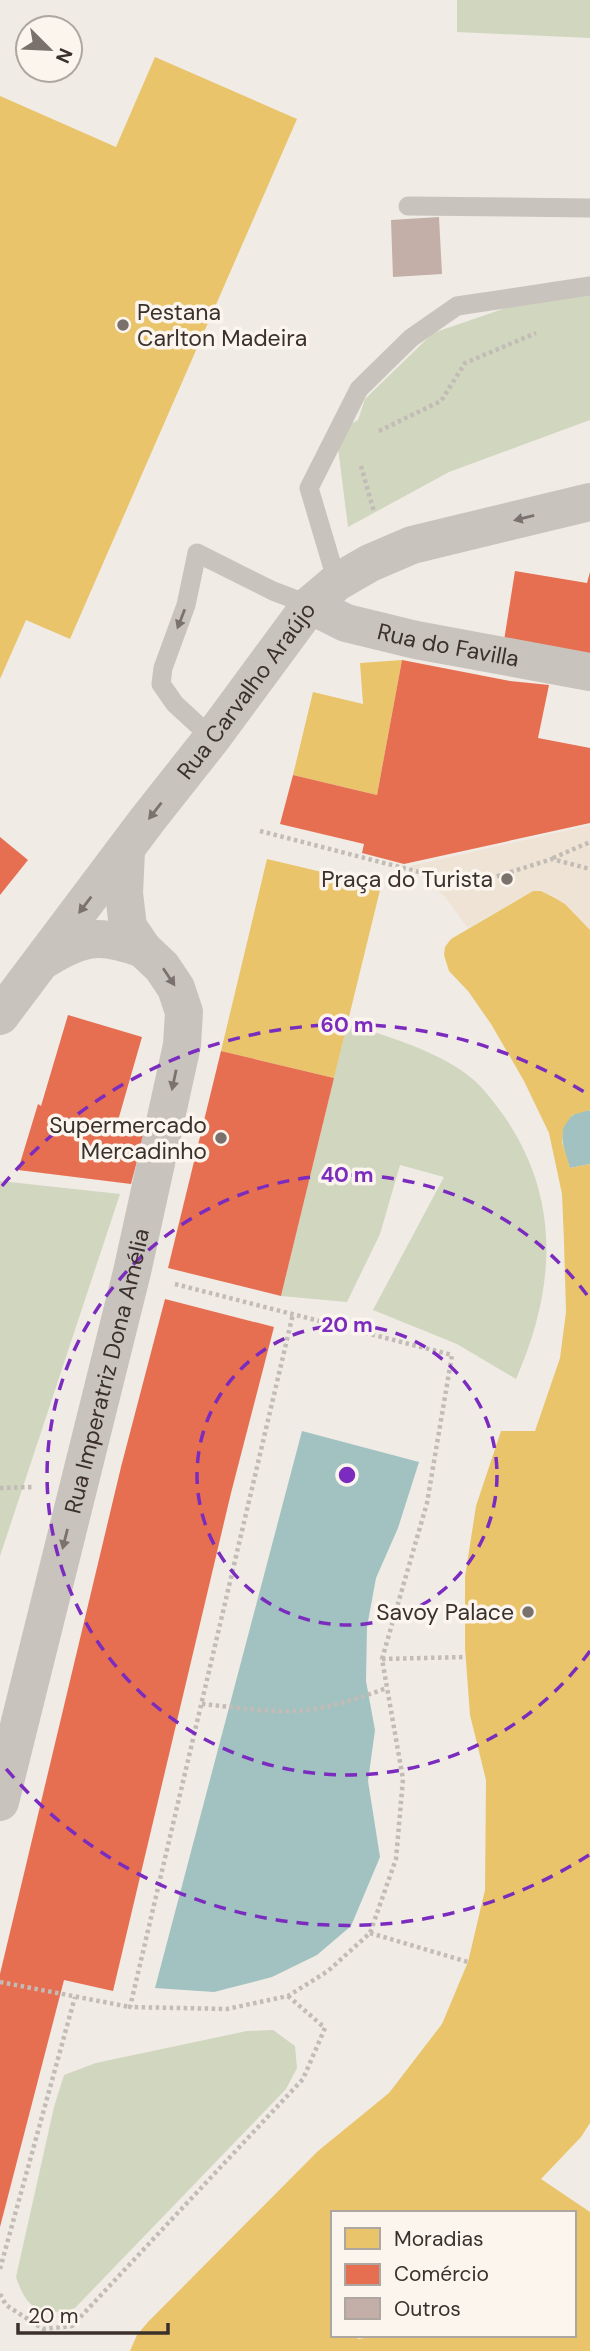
<svg xmlns="http://www.w3.org/2000/svg" width="590" height="2351" font-family="'DM Sans',sans-serif">
<rect width="100%" height="100%" fill="#f0ebe5"/>
<g fill="#d1d6bf">
<polygon points="457,0 590,0 590,38 457,32"/>
<polygon points="590,293 590,420 449,472 348,527 336,432 358,420 365,399 433,333 520,303"/>
<path d="M347,1024C384,1035 434,1050 465,1073C481,1084 493,1101 504,1116C562,1200 555,1290 516,1379L457,1344L373,1310L444,1177L400,1165L380,1234L347,1302L281,1296Z"/>
<polygon points="0,1181 120,1194 0,1556"/>
<path d="M273,2030L295,2046L297,2068L286,2089L75,2308C41,2318 27,2310 16,2277L54,2107L64,2075L96,2063L247,2031Z"/>
</g>
<polygon fill="#eee3d5" points="590,825 590,930 565,904 551,895 533,891 468,928 445,897 410,866"/>
<g fill="#a1c2c1">
<path d="M590,1110V1164L570,1168C565,1152 554,1126 573,1115C577,1112 585,1111 590,1110Z"/>
<polygon points="302,1431 419,1462 398,1528 376,1578 367,1627 366,1681 375,1730 368,1781 380,1857 351,1926 317,1955 272,1977 214,1992 155,1988"/>
</g>
<g fill="#e9c46a" fill-rule="evenodd">
<polygon points="155,57 297,119 70,639 26,620 0,679 0,96 116,147"/>
<polygon points="402,660 377,795 293,775 313,692 363,704 360,663"/>
<polygon points="267,859 381,886 334,1078 221,1051"/>
<path d="M533,891H541L555,898L565,904L590,930V1110L572,1115L563,1128L562,1142L570,1168L590,1164V2123L581,2137L541,2179L590,2212V2351H130L137,2335L148,2322L318,2151L389,2093L442,2024L468,1962L485,1890L486,1780L470,1715L465,1648V1577L476,1506L501,1431H535L560,1358L566,1312L564,1242L562,1194L549,1133L524,1081L491,1024L468,991L449,971L444,955L445,947L451,939ZM333,2213H574V2335H384L358,2339L356,2335H333Z"/>
</g>
<g fill="#e76f51">
<polygon points="515,571 587,583 590,572 590,662 503,647"/>
<polygon points="402,660 510,681 549,685 538,738 590,748 590,823 404,864 362,853 364,844 280,824 293,775 377,795"/>
<polygon points="0,837 28,860 0,895"/>
<polygon points="68,1015 142,1037 117,1124 145,1131 131,1184 18,1170 38,1104 41,1106"/>
<polygon points="221,1051 334,1078 281,1296 168,1268"/>
<polygon points="165,1299 274,1327 231,1493 113,1991 64,1980 0,2227 0,1974 121,1467"/>
</g>
<polygon fill="#c3afa7" points="439,217 442,274 393,277 391,220"/>
<g fill="none" stroke-linecap="round" stroke-linejoin="round">
<g stroke="#c2bbb6" stroke-width="4.5" stroke-dasharray="3.5 3.5" stroke-linecap="butt">
<polyline points="379,431 441,401 465,363 536,333"/>
<polyline points="361,466 374,512"/>
<polyline points="260,831 469,885 552,859 590,869"/>
<polyline points="553,858 590,842"/>
<polyline points="175,1284 452,1355 427,1503 382,1659 403,1779 396,1859 370,1933 328,1971 288,1996 227,2009 130,2007 293,1314"/>
<polyline points="0,1488 33,1487"/>
<polyline points="382,1659 466,1657"/>
<path d="M202,1704C236,1707 273,1714 307,1710C334,1707 361,1697 387,1688"/>
<polyline points="370,1933 468,1962"/>
<polyline points="0,1982 130,2007"/>
<polyline points="0,2269 75,1997"/>
<polyline points="0,2294 6,2305 43,2329 72,2326 303,2079 325,2028 288,1996"/>
</g>
<g stroke="#c9c3be" stroke-width="19">
<polyline points="408,206 590,208"/>
<polyline points="337,582 309,488 359,389 411,338 457,306 590,286"/>
<polyline points="212,738 175,704 161,684 163,668 186,605 197,553 273,591 310,605"/>
</g>
<g stroke="#c9c3be" stroke-width="38">
<path id="s1" d="M310,605L346,623L416,640L590,672"/>
<path d="M47,958C84,935 102,934 143,949"/>
<path id="s2" d="M0,1016L148,819L212,738L310,605L337,582L370,563L412,545L590,502"/>
<path id="s3" d="M0,1802L132,1272L182,1045L184,1012L176,988L162,967L143,949L128,927L124,893L126,851"/>
</g>
</g>
<defs><path id="oneway-solid" d="M-6-.8H1V-3.2L6.5 0L1 3.2V.8H-6Z" transform="scale(1.75)"/></defs>
<g fill="#7b726d">
<use href="#oneway-solid" transform="translate(524 518) rotate(166)"/>
<use href="#oneway-solid" transform="translate(181 619) rotate(111)"/>
<use href="#oneway-solid" transform="translate(155 811) rotate(128)"/>
<use href="#oneway-solid" transform="translate(85 905) rotate(127)"/>
<use href="#oneway-solid" transform="translate(169 977) rotate(56)"/>
<use href="#oneway-solid" transform="translate(174 1080) rotate(102)"/>
<use href="#oneway-solid" transform="translate(65 1539) rotate(104)"/>
</g>
<g fill="none" stroke="#7b2cbf" stroke-width="3.5" stroke-dasharray="12 9">
<circle cx="347" cy="1475" r="150"/>
<path d="M590 1651A300 300 0 1 1 590 1299"/>
<path d="M589 1855A450 450 0 0 1 2 1764M2 1186A450 450 0 0 1 589 1095"/>
</g>
<g fill="#7a716c" stroke="#fbf5ee" stroke-width="2.5">
<circle cx="123" cy="325" r="7"/>
<circle cx="507" cy="879" r="7"/>
<circle cx="221" cy="1138" r="7"/>
<circle cx="528" cy="1612" r="7"/>
</g>
<g text-anchor="middle" stroke-width="7" stroke-linejoin="round" paint-order="stroke">
<g font-size="23" fill="#3b302b" stroke="#fbf5ee" text-anchor="end">
<text x="137" y="320" text-anchor="start">Pestana<tspan x="137" dy="26">Carlton Madeira</tspan></text>
<text x="493" y="887">Praça do Turista</text>
<text x="207" y="1133">Supermercado<tspan x="207" dy="26">Mercadinho</tspan></text>
<text x="514" y="1620">Savoy Palace</text>
</g>
<g font-size="23" fill="#3b302b" stroke="#fbf5ee">
<text dy="8" stroke="none"><textPath href="#s1" startOffset="145">Rua do Favilla</textPath></text>
<text dy="8" stroke="none"><textPath href="#s2" startOffset="408">Rua Carvalho Araújo</textPath></text>
<text dy="8" stroke="none"><textPath href="#s3" startOffset="444">Rua Imperatriz Dona Amélia</textPath></text>
</g>
</g>
<circle cx="347" cy="1475" r="10" fill="#7b2cbf" stroke="#fbf5ee" stroke-width="3.5"/>
<g font-size="21" text-anchor="middle" font-weight="bold" fill="#7b2cbf" stroke="#fbf5ee" stroke-width="7" stroke-linejoin="round" paint-order="stroke">
<text x="347" y="1032">60 m</text>
<text x="347" y="1182">40 m</text>
<text x="347" y="1332">20 m</text>
</g>
<rect x="331" y="2211" width="245" height="126" fill="#fbf5ee" stroke="#aea6a0" stroke-width="2"/>
<rect x="345" y="2228" width="35" height="21" fill="#e9c46a" stroke="#aea6a0" stroke-width="2"/>
<text x="394" y="2246" font-size="21" fill="#3b302b">Moradias</text>
<rect x="345" y="2264" width="35" height="21" fill="#e76f51" stroke="#aea6a0" stroke-width="2"/>
<text x="394" y="2281" font-size="21" fill="#3b302b">Comércio</text>
<rect x="345" y="2298" width="35" height="21" fill="#c3afa7" stroke="#aea6a0" stroke-width="2"/>
<text x="394" y="2316" font-size="21" fill="#3b302b">Outros</text>
<g transform="translate(49 49) rotate(114)"><circle r="33" fill="#fbf5ee" stroke="#aea6a0" stroke-width="2"/>
<path d="M0-5L12 26L0 18L-12 26Z" fill="#7a716c"/>
<text y="-10" font-size="19" font-weight="bold" text-anchor="middle" fill="#3b302b">N</text>
</g>
<path d="M18 2323v10h150v-10" fill="none" stroke="#3b302b" stroke-width="3.5"/>
<text x="28" y="2323" font-size="21" fill="#3b302b" stroke="#fbf5ee" stroke-width="5" paint-order="stroke">20 m</text>
</svg>
